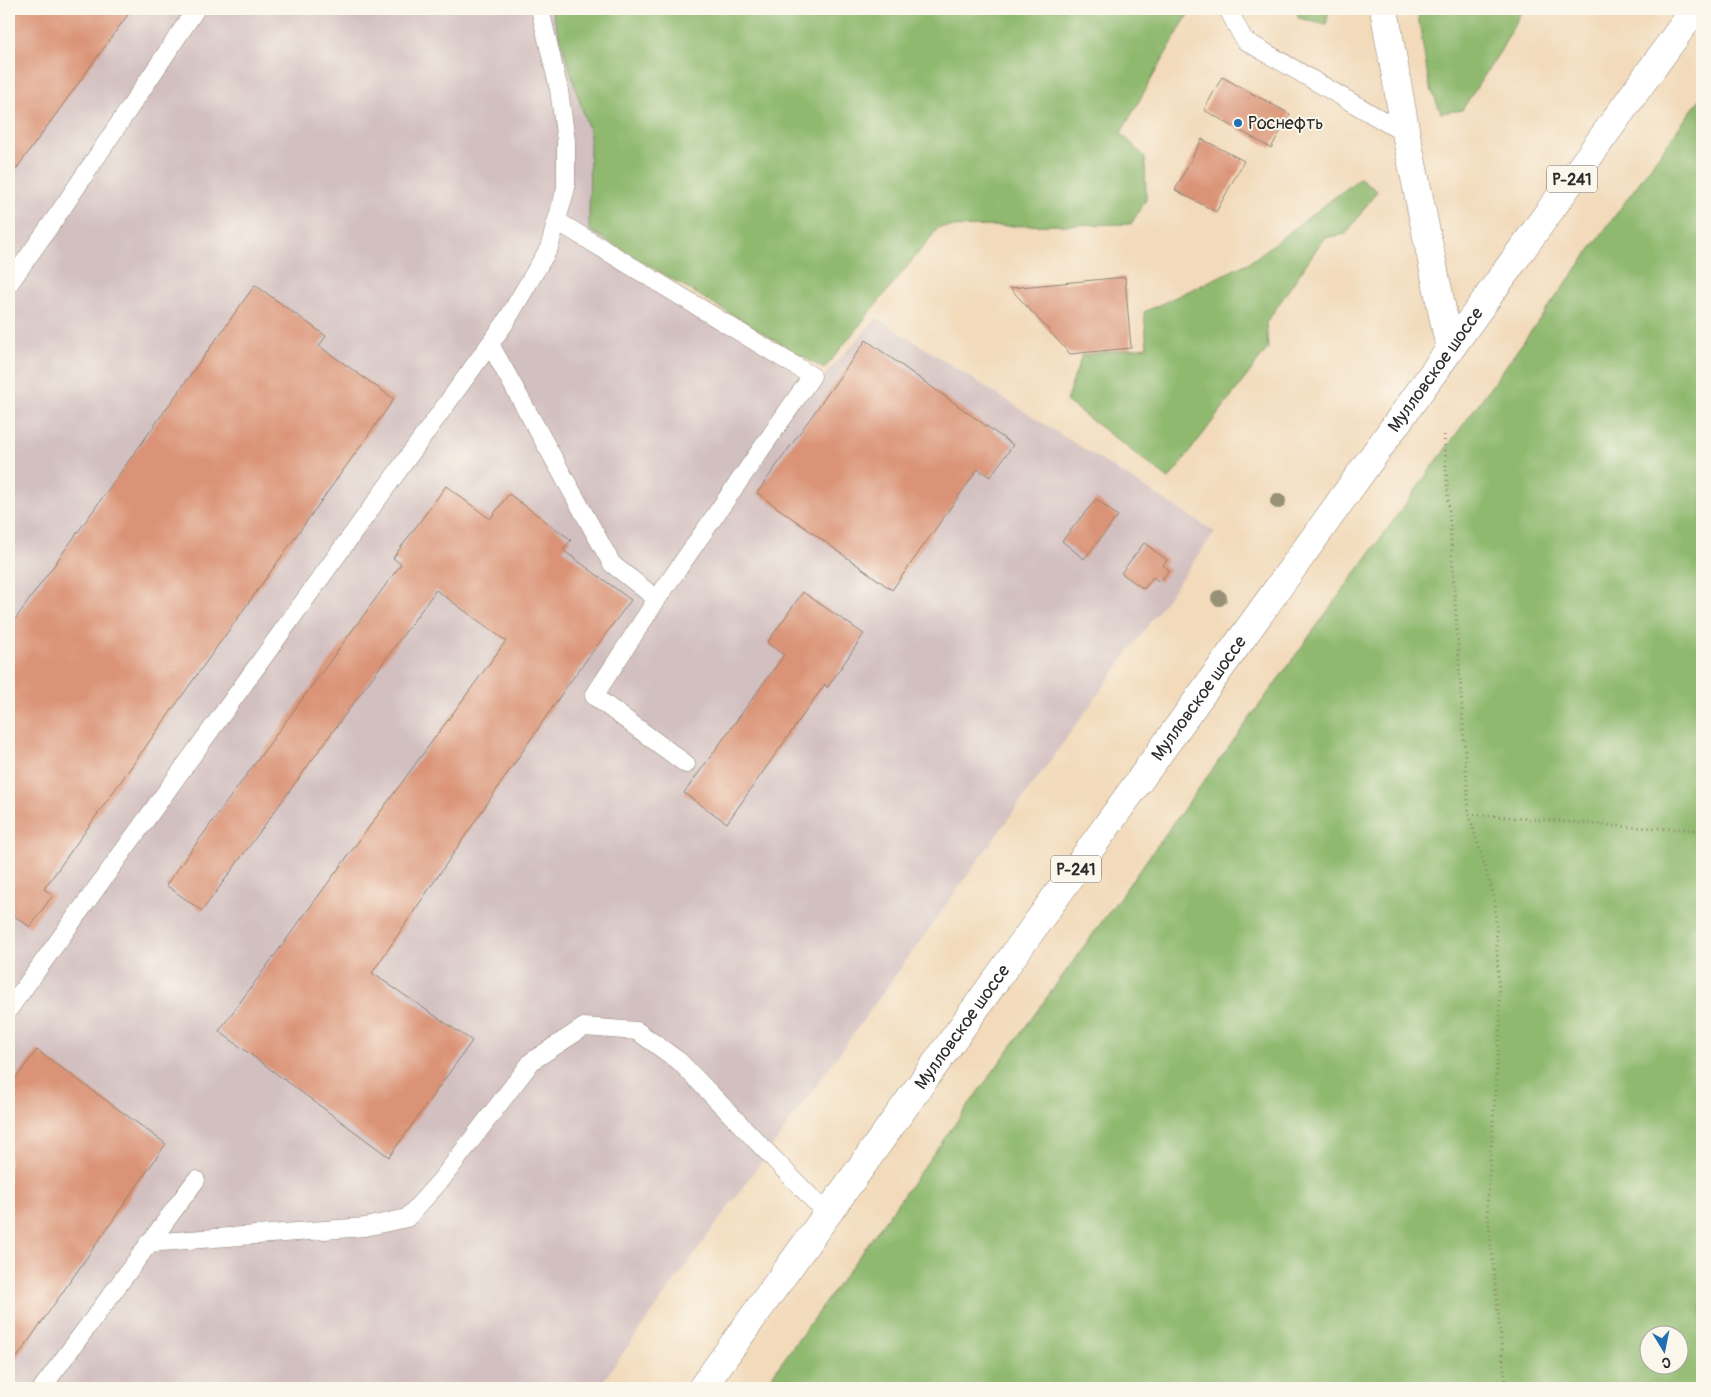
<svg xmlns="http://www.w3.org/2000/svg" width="1711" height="1397" font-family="Pangolin,sans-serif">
<rect width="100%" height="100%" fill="#fbf7ec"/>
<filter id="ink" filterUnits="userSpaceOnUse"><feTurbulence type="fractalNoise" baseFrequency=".02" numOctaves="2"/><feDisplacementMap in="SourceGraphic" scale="10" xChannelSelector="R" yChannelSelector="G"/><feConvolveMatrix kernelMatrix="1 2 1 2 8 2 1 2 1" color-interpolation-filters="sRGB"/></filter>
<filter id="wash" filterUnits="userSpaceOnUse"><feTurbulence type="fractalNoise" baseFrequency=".0096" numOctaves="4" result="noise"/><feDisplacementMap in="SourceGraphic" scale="20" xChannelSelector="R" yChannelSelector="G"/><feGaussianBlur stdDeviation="1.12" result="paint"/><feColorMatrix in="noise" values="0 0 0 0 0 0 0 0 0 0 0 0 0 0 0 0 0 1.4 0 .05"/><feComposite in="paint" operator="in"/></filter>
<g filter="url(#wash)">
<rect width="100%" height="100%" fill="#f2daba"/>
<polygon fill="#d2bfc0" points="9,9 551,9 590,134 589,230 820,380 877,318 1215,532 598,1388 9,1388"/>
<g fill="#90b96f" stroke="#5e724d" fill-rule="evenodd">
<polygon points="551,9 1191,9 1121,133 1145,157 1146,200 1131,224 939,227 824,369 589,230 590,134"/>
<polygon points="1295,9 1329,9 1326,25 1299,18"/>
<polygon points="1417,9 1523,9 1501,50 1462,110 1441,113 1429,84"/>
<path d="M1702,96V1388H763ZM1678,1334V1364H1648V1334Z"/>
<polygon points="1360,178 1377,191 1346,234 1324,238 1266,323 1268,348 1169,479 1066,401 1082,355 1147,347 1144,312 1250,262"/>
</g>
<g id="blocks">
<g fill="#da9376">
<polygon points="9,9 132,9 9,179"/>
<polygon points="1222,77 1290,114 1271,148 1204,110"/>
<polygon points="1202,139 1244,161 1216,212 1175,190"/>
<polygon points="1125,277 1131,348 1070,354 1010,288"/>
<polygon points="255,285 326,336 319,346 394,399 44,889 53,895 30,927 9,912 9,628"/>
<polygon points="866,340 1013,445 990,477 978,469 892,590 757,493"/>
<polygon points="446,486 490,519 509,494 571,540 563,550 631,600 567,686 372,973 472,1041 389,1157 219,1031 506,641 436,590 202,911 166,885 401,564 393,558"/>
<polygon points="1096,499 1118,516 1084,559 1062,541"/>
<polygon points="1144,543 1167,560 1163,565 1169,570 1160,582 1153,577 1144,589 1121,573"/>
<polygon points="803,592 864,634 827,688 825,684 727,823 684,793 784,655 767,643"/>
<polygon points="37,1050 166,1144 9,1369 9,1087"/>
</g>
</g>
</g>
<g filter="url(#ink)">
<use href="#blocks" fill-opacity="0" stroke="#8e8272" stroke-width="1"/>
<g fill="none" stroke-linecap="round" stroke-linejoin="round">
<g stroke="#8e8272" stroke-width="19">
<g id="service">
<polyline points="1228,9 1244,40 1406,134"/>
<polyline points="557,221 812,376 657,599 594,696 686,764"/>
<polyline points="9,284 63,207 196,9"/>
<polyline points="490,344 612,564 657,599"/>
<polyline points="9,1009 505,323 549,248 566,188 566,141 559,90 540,9"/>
<polyline points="148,1243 365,1227 407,1218 441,1180 532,1061 584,1027 637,1031 679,1061 827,1214"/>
<polyline points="42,1388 196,1180"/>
</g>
</g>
<g stroke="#8e8272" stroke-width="29">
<polyline id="minor" points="1384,9 1406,134 1450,349"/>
</g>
<g stroke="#8e8272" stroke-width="29">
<g id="trunk">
<path id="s1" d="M702,1388L1695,9"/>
</g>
</g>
<g stroke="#8e8272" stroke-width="3" stroke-dasharray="1 4" stroke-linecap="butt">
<polyline points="1444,435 1469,814 1495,900 1500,1024 1487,1207 1506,1388"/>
<polyline points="1469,814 1630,827 1702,830"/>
</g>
<use href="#service" stroke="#fff" stroke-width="18"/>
<use href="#minor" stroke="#fff" stroke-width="28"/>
<use href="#trunk" stroke="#fff" stroke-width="28"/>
</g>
<g fill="#989177">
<circle cx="1278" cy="501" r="8"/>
<circle cx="1219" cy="598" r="8"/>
</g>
</g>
<circle fill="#1f6fb2" stroke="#fbf7ec" stroke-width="2" cx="1238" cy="123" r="5"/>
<g text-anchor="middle" stroke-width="4" stroke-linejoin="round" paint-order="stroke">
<g fill="#fbf7ec" stroke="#696865" stroke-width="1">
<rect x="1547" y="165.5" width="50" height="27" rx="4"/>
<rect x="1051" y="855.5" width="50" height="27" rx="4"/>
</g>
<g font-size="16" font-weight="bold" fill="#2b2b2b">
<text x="1572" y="185">Р-241</text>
<text x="1076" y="875">Р-241</text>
</g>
<g font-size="18" fill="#2b2b2b" stroke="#fbf7ec" text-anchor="start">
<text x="1248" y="129">Роснефть</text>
</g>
<g font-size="18" fill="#2b2b2b" stroke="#fbf7ec">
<text dy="6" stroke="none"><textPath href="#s1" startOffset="1255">Мулловское шоссе</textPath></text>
<text dy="6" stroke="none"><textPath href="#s1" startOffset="850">Мулловское шоссе</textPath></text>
<text dy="6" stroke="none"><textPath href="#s1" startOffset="445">Мулловское шоссе</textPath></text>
</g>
</g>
<rect width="1711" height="1397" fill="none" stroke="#fbf7ec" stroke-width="30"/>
<g transform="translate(1664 1350) rotate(170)"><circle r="24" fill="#fbf7ec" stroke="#a8a59f"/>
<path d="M0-4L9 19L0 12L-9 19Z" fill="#1f6fb2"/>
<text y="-8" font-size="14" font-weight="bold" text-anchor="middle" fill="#2b2b2b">С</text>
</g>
</svg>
